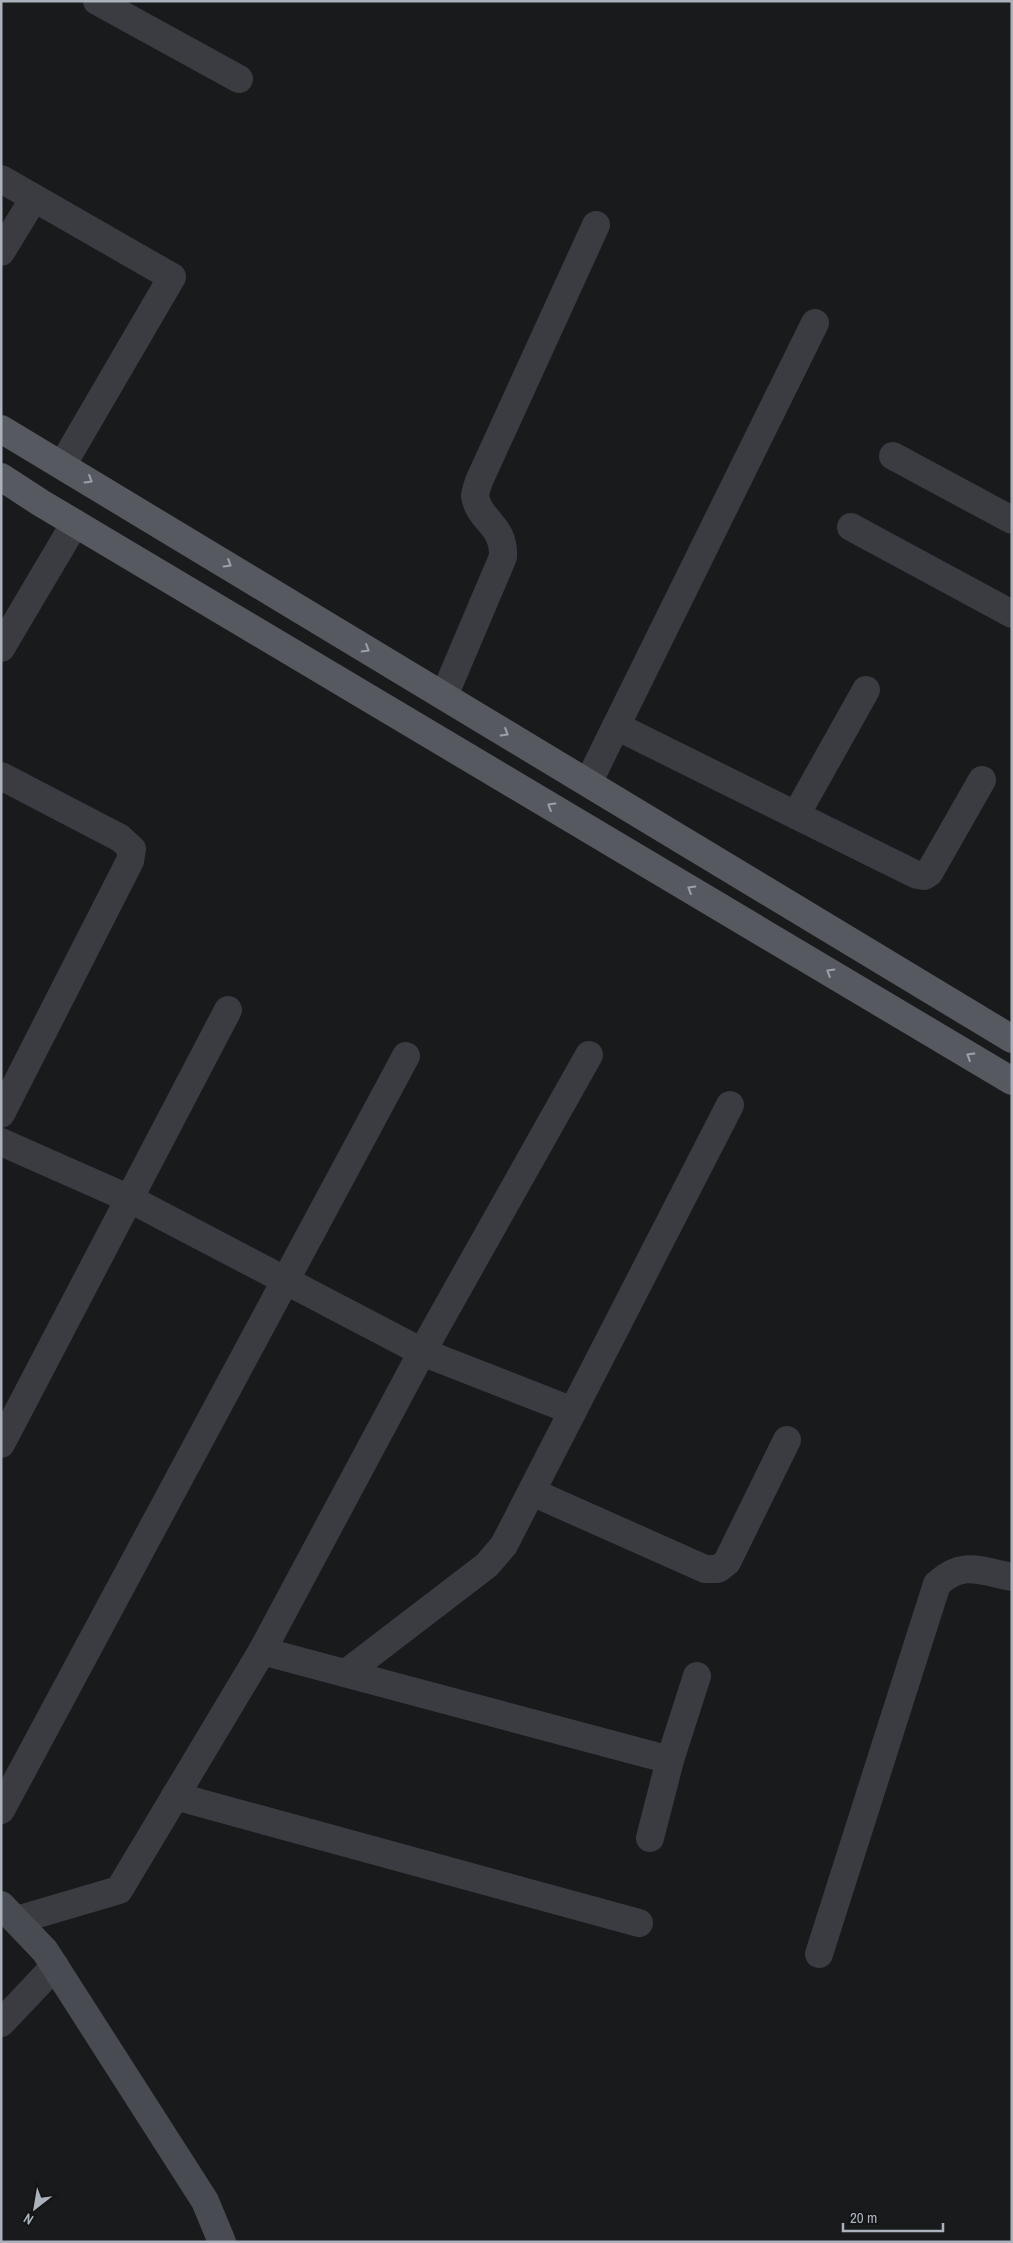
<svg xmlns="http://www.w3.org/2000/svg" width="1013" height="2243" font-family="'Archivo Narrow',sans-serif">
<rect width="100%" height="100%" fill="#191a1c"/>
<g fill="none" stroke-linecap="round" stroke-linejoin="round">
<g stroke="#3a3c41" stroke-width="28">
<polyline points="97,1 239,79"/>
<polyline points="1,179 172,277 63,464"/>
<polyline points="1,252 34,198"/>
<polyline points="893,456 1012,520"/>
<polyline points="851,527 1012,614"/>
<polyline points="1,648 75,523"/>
<path d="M444,696L503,557C505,525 479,521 475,496C475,492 478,485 479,481L596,225"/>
<polyline points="616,726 917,875 924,876 929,873 982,780"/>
<polyline points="1,776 120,838 132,849 130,861 1,1114"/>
<polyline points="588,783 815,323"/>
<polyline points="796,815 866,690"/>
<polyline points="1,1142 130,1199 422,1352 573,1411"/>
<polyline points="1,1444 228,1010"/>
<polyline points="532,1492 705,1569 718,1569 727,1562 787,1440"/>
<polyline points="262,1651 670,1760"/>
<polyline points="346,1673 487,1565 504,1545 730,1105"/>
<polyline points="175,1796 639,1923"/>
<polyline points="1,1810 406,1056"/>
<polyline points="650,1838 670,1760 697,1676"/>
<polyline points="17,1920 119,1890 262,1651 422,1352 589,1055"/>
<path d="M819,1954L937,1584C963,1560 980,1571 1012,1577"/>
<polyline points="1,2023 55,1966"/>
</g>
<polyline stroke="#484b51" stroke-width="28" points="1,1905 45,1951 205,2201 222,2242"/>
<g stroke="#565960" stroke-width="28">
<polyline points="1,429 1012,1039"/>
<polyline points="1,477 41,503 1012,1081"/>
</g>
</g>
<defs><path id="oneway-chevron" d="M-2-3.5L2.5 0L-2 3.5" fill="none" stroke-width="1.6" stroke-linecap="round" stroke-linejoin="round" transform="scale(1.25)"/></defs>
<g stroke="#9ba0a9">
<use href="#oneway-chevron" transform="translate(89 480) rotate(31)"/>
<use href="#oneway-chevron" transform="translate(228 564) rotate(31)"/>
<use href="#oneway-chevron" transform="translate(366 649) rotate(31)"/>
<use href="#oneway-chevron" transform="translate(505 733) rotate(31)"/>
<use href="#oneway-chevron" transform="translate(551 806) rotate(-149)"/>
<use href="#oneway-chevron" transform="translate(691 889) rotate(-149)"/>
<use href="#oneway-chevron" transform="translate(830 972) rotate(-149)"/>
<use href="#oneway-chevron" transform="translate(970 1056) rotate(-149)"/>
</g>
<rect width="1013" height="2243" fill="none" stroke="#acb2bb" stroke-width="5"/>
<g transform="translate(35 2208) rotate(211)" stroke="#141517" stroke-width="4" paint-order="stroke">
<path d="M0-4L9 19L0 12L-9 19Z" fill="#acb2bb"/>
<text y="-8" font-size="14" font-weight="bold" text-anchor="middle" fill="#acb2bb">N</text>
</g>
<path d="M843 2223v8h100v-8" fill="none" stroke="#acb2bb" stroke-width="2.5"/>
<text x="850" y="2223" font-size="15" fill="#acb2bb" stroke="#141517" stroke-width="4" paint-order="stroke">20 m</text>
</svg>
